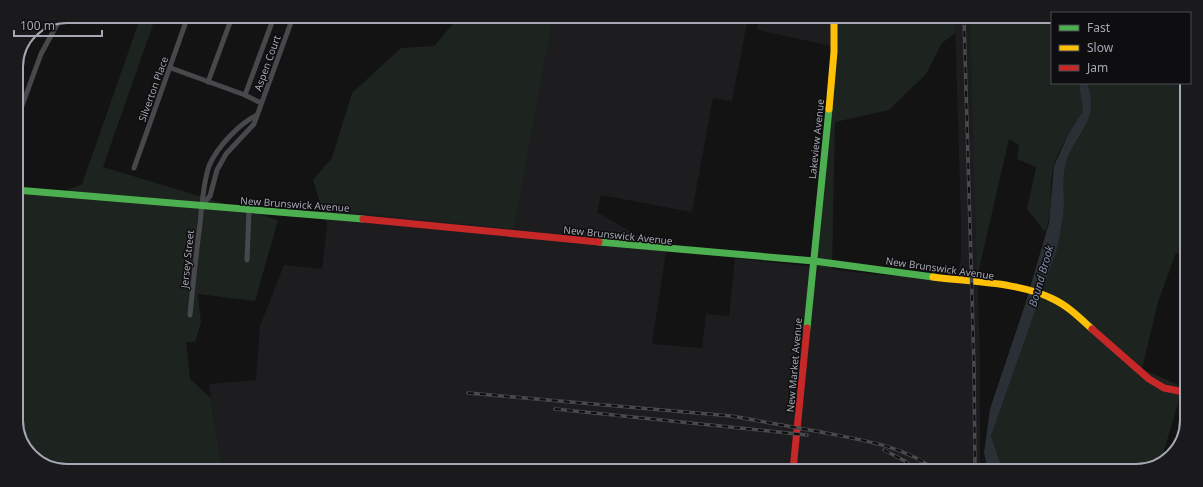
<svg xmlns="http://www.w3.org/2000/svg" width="1203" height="487" font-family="'Noto Sans',sans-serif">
<rect width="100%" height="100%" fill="#131313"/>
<g fill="#1d1d1f">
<polygon points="553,18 748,18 732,101 713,98 692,212 601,195 597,212 666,252 652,344 702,348 706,314 729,316 735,258 880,275 957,278 961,259 961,225 955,19 970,19 980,358 980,470 222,468 209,384 256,380 260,326 284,265 322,269 327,225 322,209 514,228"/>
<polygon points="759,18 828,19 832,46 757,30"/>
</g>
<g fill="#1d231f">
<polygon points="141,16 156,16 103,167 278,220 255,301 198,294 201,323 195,342 186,342 190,379 211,398 222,468 48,467 26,451 16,423 16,190 55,195 82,184"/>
<polygon points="459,17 553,18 514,229 322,209 313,180 332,158 352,93 401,48 434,46"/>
<polygon points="828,19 955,19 955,33 942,43 926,74 889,110 835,122 832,269 810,267 832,46"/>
<path d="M970,19H1052V83H1079C1080,91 1084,102 1083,111C1081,119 1073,127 1069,134C1063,144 1057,155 1054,165C1048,188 1054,211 1045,232L1027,209L1036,167L1017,159L1019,145L1009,139L977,278Z"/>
<path d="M1087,83H1187L1185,253H1176L1158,302L1142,369L1183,387L1160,464L1136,471H1003L991,436L1057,249C1060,235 1063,221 1064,206C1064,191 1062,174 1067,160C1077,131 1101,119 1087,83Z"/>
</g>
<path fill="#2b3037" d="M1079,83H1087C1101,119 1077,131 1067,160C1062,174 1064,191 1064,206C1063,221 1060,235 1057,249L991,436L1003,471L988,470L984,453L990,409L1025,305L1049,223L1054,166L1068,135L1083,111Z"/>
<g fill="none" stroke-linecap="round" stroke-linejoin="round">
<g stroke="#47484c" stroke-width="5">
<polyline points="265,17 273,19"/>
<polyline points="171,68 245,95 261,103"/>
<polyline points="208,82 232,17"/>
<polyline points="245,95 274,17"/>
<polyline points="16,122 41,54 60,19"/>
<polyline points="134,168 188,16"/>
<polyline points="202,205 210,196 217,170 226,154 254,124 293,17"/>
<polyline points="247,260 249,211"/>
<path d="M190,315C193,285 196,254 200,224C202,205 203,184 209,166C217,147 239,124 257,115"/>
</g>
<g stroke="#4caf50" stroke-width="7">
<polyline points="16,190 363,219"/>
<polyline points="599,242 814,261 933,277"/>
<polyline points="807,328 829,109"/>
</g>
<g stroke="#ffc107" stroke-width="7">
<polyline points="829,109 834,52 834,19"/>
<path d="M933,277C971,282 1019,282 1053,299C1068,306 1080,318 1092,329"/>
</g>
<g stroke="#c62828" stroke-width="7">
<polyline points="363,219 599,242"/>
<polyline points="1092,329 1149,379 1164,388 1184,392"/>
<polyline points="793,470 807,328"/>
</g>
<g stroke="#494a4c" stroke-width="3.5">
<g id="rail">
<polyline points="964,19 974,367 975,470"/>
<path d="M468,393L731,416C761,421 791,427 821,432C860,440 903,445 935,470"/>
<polyline points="555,409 807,435"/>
<polyline points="884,450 905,461 916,470"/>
</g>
</g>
<use href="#rail" stroke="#0e0d0f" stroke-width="2" stroke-dasharray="6" stroke-linecap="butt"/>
</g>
<g text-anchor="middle" stroke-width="3" stroke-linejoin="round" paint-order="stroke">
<g font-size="10" fill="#a5a7b3" stroke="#0e0d0f">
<text transform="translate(267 63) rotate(-70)" y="4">Aspen Court</text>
<text transform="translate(153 89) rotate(-70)" y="4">Silverton Place</text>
<text transform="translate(816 139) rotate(-84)" y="4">Lakeview Avenue</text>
<text transform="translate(295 204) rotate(4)" y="4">New Brunswick Avenue</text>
<text transform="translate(618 235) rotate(6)" y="4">New Brunswick Avenue</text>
<text transform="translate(187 259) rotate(-84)" y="4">Jersey Street</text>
<text transform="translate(940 268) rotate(8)" y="4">New Brunswick Avenue</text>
<text transform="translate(794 365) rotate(-85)" y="4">New Market Avenue</text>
</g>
<g font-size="11" font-style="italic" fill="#7f90ab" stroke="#0e0d0f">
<text transform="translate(1041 276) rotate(-74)" y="4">Bound Brook</text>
</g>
</g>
<path d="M0 0H1203V487H0ZM67 23H1136A44 44 0 0 1 1180 67V420A44 44 0 0 1 1136 464H67A44 44 0 0 1 23 420V67A44 44 0 0 1 67 23Z" fill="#1a191c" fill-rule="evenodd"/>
<path fill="none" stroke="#a5a7b3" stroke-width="2" d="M67 23H1136A44 44 0 0 1 1180 67V420A44 44 0 0 1 1136 464H67A44 44 0 0 1 23 420V67A44 44 0 0 1 67 23Z"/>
<rect x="1051" y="12" width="140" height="72" fill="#0e0d0f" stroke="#4a4b51"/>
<rect x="1059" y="25" width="20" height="6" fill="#4caf50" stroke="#4a4b51"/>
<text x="1087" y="32" font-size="12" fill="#a5a7b3">Fast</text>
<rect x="1059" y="45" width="20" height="6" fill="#ffc107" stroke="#4a4b51"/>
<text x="1087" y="52" font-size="12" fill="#a5a7b3">Slow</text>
<rect x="1059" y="65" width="20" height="6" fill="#c62828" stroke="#4a4b51"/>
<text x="1087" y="72" font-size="12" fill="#a5a7b3">Jam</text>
<path d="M14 30v6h88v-6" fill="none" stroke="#a5a7b3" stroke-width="2"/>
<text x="20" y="30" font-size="12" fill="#a5a7b3" stroke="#0e0d0f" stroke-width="3" paint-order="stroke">100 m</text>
</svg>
